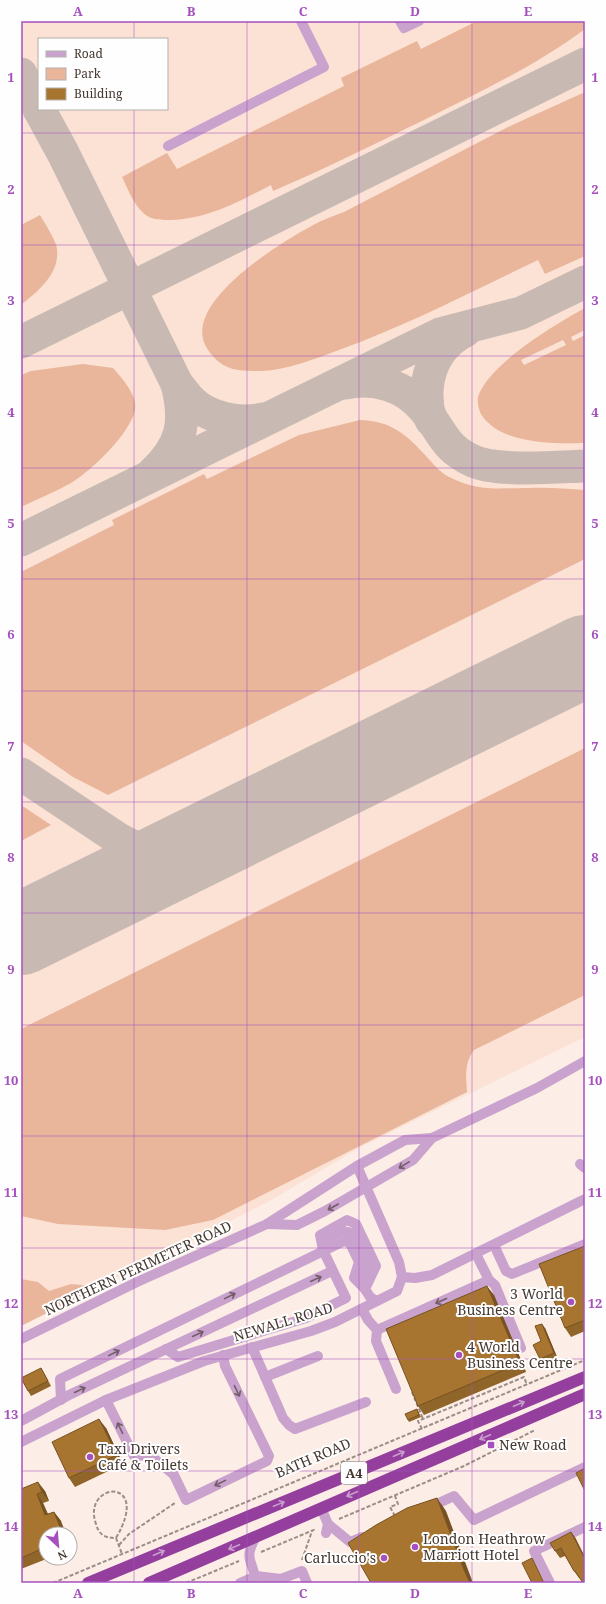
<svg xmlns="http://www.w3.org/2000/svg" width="606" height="1604" font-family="'Noto Serif',serif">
<rect width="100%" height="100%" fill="#fceee7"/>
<path fill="#fbe2d5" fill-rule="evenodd" d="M21,21H585V1037L361,1147L268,1202L21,1326ZM39,39H167V109H39Z"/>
<g fill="#e9b69b" fill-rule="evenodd">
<path d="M477,21H585V29C535,66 480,92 424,120C374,144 325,169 273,191L271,185C238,202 208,219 170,220C164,220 155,220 149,217C135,209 129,191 122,177L167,153L177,169L344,86L341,78L417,41L421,49Z"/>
<path d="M585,92V256L545,274L538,260C473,291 408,325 339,350C314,359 288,370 261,371C237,371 223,371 208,350C176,304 286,239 319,222C327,218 336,215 344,212L508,127Z"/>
<path d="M40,215C45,224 56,240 57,249C60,274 38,291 21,305V225Z"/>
<path d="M585,308V330L571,337L573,341L585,335V443C554,444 499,444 481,414C479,410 477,402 478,397C488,364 556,324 585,308ZM563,340L566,345L524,365L521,360Z"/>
<path d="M83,364L113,368C122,378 138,396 135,410C130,434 91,471 71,483C55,492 37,499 21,507V375L31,371Z"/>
<path d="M360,420C391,421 406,434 426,456C433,464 441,473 449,477C480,492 497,488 530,488C548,487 567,489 585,490V559L108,795L73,777L21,741V572L114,525L112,520L204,474L207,479L299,435Z"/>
<path d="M585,748V995L474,1050C464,1064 466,1076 467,1092L213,1220L165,1230L58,1224L21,1216V1029Z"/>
<polygon points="21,805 51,825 21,841"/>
<polygon points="21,1279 38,1282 49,1291 71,1284 90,1286 87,1293 21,1326"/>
</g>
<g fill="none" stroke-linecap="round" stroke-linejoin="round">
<g stroke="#c8bab3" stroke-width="33">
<polyline points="21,74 39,109"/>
<path d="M39,109L63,153L177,384C182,390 186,396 191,401C209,419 240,424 264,419"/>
<polyline points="21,342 585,64"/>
<path d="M345,383C374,377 404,385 424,409C443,432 443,447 473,461C497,472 557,467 585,466"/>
<path d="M431,420C420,386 431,348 465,331"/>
<path d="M152,474C182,446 187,423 177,384"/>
<polyline points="21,540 440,334 521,313 585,282"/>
<polyline points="21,774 117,838 136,848 153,852 193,849"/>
</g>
<polyline stroke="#c8bab3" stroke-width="82" points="21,934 585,656"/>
<g stroke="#9b8e87" stroke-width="2" stroke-dasharray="4 2" stroke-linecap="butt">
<polyline points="412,1392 423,1419"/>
<polyline points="422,1429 418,1421 524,1377 527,1385"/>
<polyline points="395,1516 390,1507 398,1504 395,1496"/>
<polyline points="339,1519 464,1466 535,1430"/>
<path d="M116,1538C153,1475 81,1482 96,1524C99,1535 105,1538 116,1538L122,1554"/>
<polyline points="119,1545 129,1534 175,1503"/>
<polyline points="261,1552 316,1529"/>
<polyline points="302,1560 312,1531"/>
<polyline points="53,1583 585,1360"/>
<polyline points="186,1583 239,1561"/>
</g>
<g stroke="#c9a2cd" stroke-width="10">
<polyline points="400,21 404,28 419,21"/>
<polyline points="168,146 324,67 301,21"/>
<polyline points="580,1164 585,1168"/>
<polyline points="357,1166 399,1262 402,1277"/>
<polyline points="267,1224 297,1225 325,1211 413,1160 432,1138"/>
<polyline points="324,1240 342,1231 352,1233 367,1261 362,1279 365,1289"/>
<polyline points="494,1245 506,1271 512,1274 585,1244"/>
<polyline points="489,1280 495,1285 521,1348"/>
<polyline points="362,1309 368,1320 377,1330 489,1280 476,1254"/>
<polyline points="377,1330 376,1341 396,1389"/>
<polyline points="21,1339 137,1282 267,1224 357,1166 405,1140 432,1138 537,1088 585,1061"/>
<polyline points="252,1347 283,1418 289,1425 295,1429 366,1402"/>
<polyline points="166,1349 178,1357 306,1318 346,1298 323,1250 320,1235 347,1220 356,1224 376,1266 365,1289 370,1297 377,1301"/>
<polyline points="265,1377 318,1356"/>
<polyline points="61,1400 60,1379 344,1241 350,1243 359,1262 354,1278 365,1289"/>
<polyline points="106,1400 134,1456 150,1455 174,1475 186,1500 267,1461 269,1456 225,1366 223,1355"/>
<polyline points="21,1421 69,1395 332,1271"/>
<polyline points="21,1442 106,1400 204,1361 311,1331 335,1322 397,1291 402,1277 415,1278 432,1275 585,1199"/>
<polyline points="321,1508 328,1524 326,1533"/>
<polyline points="428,1508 454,1496 474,1520 585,1467"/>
<polyline points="328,1524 350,1542 362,1537"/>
<path d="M256,1537C242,1561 254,1560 256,1583"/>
<polyline points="240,1583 256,1576 281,1579 302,1571 307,1583"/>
<polyline points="550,1583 534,1551 585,1527"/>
</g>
<g stroke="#943f9e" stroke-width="12">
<polyline points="88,1583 585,1377"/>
<polyline points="149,1583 585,1394"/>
</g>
</g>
<g fill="#906529">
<polygon points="585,1246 585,1331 571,1337 565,1328"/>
<polygon points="494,1295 526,1372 424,1415 418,1406"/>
<polygon points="545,1328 557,1357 543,1363 540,1359 541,1341"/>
<polygon points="41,1368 44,1373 51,1386 31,1396 28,1391"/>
<polygon points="418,1411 421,1417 409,1422 408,1420"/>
<polygon points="106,1428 123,1464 75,1487 69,1478"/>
<polygon points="21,1489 45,1491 49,1501 43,1503 48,1514 54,1512 61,1521 46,1534 46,1558 49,1558 21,1569"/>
<polygon points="571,1532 576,1539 580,1578 579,1578 574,1571 565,1556 560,1558 555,1551"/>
</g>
<g fill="#765222">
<polygon points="487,1286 494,1295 526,1372 520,1363"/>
<polygon points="542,1324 545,1328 557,1357 554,1353"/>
<polygon points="99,1419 106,1428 123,1464 117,1455"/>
<polygon points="38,1482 45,1491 49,1501 42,1492"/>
<polygon points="37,1494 43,1503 52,1524 45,1515"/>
<polygon points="437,1498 446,1511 473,1583 470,1583 464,1570"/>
<polygon points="54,1512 61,1521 66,1534 63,1534"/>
<polygon points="571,1532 576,1539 585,1557 585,1559"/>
</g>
<g fill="#a87530" stroke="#765222">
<polygon points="585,1246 585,1320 565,1328 539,1264"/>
<polygon points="487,1286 520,1363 418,1406 386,1329"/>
<polygon points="542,1324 554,1353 540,1359 533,1345 541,1341 535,1326"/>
<polygon points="41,1368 48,1381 28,1391 21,1378"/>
<polygon points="417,1409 419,1415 408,1420 405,1414"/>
<polygon points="99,1419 117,1455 69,1478 52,1442"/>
<polygon points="585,1468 585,1491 576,1473"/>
<polygon points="38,1482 42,1492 37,1494 45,1515 54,1512 63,1534 46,1534 46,1547 21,1558 21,1489"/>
<polygon points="437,1498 464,1570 470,1583 371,1583 348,1543 376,1525 407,1508"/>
<polygon points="571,1532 585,1559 585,1583 583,1583 575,1571 574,1571 561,1548 555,1551 550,1543"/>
<polygon points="532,1558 544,1583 532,1583 522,1563"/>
</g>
<defs><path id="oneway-shaft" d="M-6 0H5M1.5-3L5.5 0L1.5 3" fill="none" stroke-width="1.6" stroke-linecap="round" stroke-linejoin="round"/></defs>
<g stroke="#735d68">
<use href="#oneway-shaft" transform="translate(404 1165) rotate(149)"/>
<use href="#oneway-shaft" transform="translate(333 1207) rotate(150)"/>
<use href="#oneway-shaft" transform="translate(316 1279) rotate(-25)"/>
<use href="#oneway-shaft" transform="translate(230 1296) rotate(-26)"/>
<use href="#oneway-shaft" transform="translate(441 1301) rotate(156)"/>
<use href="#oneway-shaft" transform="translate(198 1334) rotate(-25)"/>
<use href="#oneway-shaft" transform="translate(114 1353) rotate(-26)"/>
<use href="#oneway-shaft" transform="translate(80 1390) rotate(-25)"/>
<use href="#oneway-shaft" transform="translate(237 1391) rotate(64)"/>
<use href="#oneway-shaft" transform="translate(120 1428) rotate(-116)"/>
<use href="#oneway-shaft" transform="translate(220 1483) rotate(154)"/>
</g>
<g stroke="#c99ece">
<use href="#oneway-shaft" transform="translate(519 1404) rotate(-23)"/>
<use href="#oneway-shaft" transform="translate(485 1437) rotate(157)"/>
<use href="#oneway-shaft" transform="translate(399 1454) rotate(-23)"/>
<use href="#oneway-shaft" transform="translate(352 1494) rotate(156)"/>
<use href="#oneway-shaft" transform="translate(279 1504) rotate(-22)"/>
<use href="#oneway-shaft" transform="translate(234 1547) rotate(157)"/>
<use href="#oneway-shaft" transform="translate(159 1553) rotate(-23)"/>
</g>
<path fill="none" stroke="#a650be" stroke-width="1" stroke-opacity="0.55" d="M134,21V39M247,21V1583M359,21V1583M472,21V1583M134,109V1583M21,133H585M21,245H585M21,356H585M21,468H585M21,579H585M21,691H585M21,802H585M21,913H585M21,1025H585M21,1136H585M21,1248H585M21,1359H585M21,1471H585"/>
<g fill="#a650be" stroke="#fefefe" stroke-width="1.5">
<circle cx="571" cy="1302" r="4"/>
<circle cx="459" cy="1355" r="4"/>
<rect x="487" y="1441" width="8" height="8" rx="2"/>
<circle cx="90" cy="1457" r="4"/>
<circle cx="415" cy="1547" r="4"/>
<circle cx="384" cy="1558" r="4"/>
</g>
<g text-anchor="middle" stroke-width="4" stroke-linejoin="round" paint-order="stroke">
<rect fill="#fefefe" stroke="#7c736e" stroke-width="1" x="341" y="1462" width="26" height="22" rx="3"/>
<g font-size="13" font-weight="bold" fill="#453831">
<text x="354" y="1478">A4</text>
</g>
<g font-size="14" fill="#453831" stroke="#fefefe">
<text transform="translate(138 1268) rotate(-25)" y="5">NORTHERN PERIMETER ROAD</text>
<text transform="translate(283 1322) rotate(-17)" y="5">NEWALL ROAD</text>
<text transform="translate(313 1458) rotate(-23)" y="5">BATH ROAD</text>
</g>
<g font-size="14" fill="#453831" stroke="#fefefe" text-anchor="start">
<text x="563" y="1299" text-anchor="end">3 World<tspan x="563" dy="16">Business Centre</tspan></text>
<text x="467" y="1352">4 World<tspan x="467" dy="16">Business Centre</tspan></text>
<text x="499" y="1450">New Road</text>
<text x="98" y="1454">Taxi Drivers<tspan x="98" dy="16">Café &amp; Toilets</tspan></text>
<text x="423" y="1544">London Heathrow<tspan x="423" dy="16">Marriott Hotel</tspan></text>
<text x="376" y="1563" text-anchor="end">Carluccio's</text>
</g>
</g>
<rect width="606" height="1604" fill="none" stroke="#fefefe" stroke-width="44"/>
<rect x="38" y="38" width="130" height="72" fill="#fefefe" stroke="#b4afac"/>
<rect x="46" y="51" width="20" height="6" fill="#c9a2cd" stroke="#b4afac"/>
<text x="74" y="58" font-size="12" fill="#453831">Road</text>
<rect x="46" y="68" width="20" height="12" fill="#e9b69b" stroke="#b4afac"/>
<text x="74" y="78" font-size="12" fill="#453831">Park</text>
<rect x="46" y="88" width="20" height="12" fill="#a87530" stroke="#b4afac"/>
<text x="74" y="98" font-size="12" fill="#453831">Building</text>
<g transform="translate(58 1546) rotate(154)"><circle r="19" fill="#fefefe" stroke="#b4afac"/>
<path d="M0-3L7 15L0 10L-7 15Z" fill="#a650be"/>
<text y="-6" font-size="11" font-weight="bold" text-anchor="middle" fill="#453831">N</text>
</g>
<rect x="22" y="22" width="562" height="1560" fill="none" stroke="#a650be" stroke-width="1.5"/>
<g font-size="13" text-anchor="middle" font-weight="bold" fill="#a650be">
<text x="78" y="16">A</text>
<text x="191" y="16">B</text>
<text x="303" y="16">C</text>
<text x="415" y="16">D</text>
<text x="528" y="16">E</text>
<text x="11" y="82">1</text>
<text x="595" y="82">1</text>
<text x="11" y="194">2</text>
<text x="595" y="194">2</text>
<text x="11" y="305">3</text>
<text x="595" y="305">3</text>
<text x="11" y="417">4</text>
<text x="595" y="417">4</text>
<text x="11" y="528">5</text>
<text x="595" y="528">5</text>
<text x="11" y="639">6</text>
<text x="595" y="639">6</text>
<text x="11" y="751">7</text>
<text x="595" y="751">7</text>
<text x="11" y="862">8</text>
<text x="595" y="862">8</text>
<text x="11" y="974">9</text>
<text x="595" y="974">9</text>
<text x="11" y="1085">10</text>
<text x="595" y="1085">10</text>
<text x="11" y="1197">11</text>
<text x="595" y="1197">11</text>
<text x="11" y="1308">12</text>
<text x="595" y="1308">12</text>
<text x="11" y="1419">13</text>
<text x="595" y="1419">13</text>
<text x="11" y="1531">14</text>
<text x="595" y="1531">14</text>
<text x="78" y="1598">A</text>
<text x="191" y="1598">B</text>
<text x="303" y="1598">C</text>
<text x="415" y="1598">D</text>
<text x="528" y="1598">E</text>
</g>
</svg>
